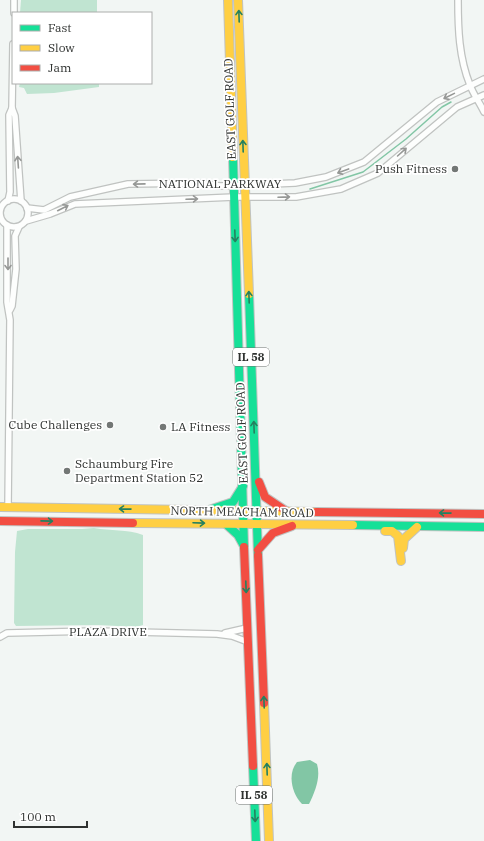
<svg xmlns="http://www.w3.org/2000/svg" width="484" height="841" font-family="'IBM Plex Serif',serif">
<rect width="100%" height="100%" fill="#f2f6f4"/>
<g fill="#c0e4d1">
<polygon points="21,0 97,0 97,13 20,13"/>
<polygon points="20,83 99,83 99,87 54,93 27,94 24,88 19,87"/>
<path d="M94,528C111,531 127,529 143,535V625L136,627L98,625L16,626L14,623L15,552L17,531L28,529H82Z"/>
</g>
<path fill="#82c6a5" d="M310,760L317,764C321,777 315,792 309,804H302C292,794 287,774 297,762Z"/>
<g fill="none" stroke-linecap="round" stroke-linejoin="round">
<polyline stroke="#82c6a5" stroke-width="1.5" points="310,189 363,172 406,139 442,107 451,102"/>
<g stroke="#c0c3c1" stroke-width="8">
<g id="street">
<path d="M458,0C458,29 459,58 470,85C473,94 480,103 484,112"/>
<polyline points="14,13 14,0"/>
<polyline points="13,44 12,108 15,116 21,201"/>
<circle cx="14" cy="213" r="14"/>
<polyline points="8,201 10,192 9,115 12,108"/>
<polyline points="27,208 44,210 70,197 128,184 200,183 220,186 295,183 326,177 364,162 437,102 484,79"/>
<polyline points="26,221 50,214 75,204 234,197 296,197 341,189 378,173 457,107 484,95"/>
<polyline points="7,225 7,302 10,320 8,507"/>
<polyline points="10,310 12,306 16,269 15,236 19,227"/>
<polyline points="225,633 247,628"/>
<polyline points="0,637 7,633 95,631 217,634 232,636 248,642"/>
</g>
</g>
<g stroke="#c0c3c1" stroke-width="10">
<g id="fast">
<polyline points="233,157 244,547"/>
<polyline points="249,294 258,555"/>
<polyline points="209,510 233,502 243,486"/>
<polyline points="226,524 238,535 244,546"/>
<polyline points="353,525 484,527"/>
<polyline points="253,766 256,841"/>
</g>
</g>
<g stroke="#c0c3c1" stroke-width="10">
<g id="slow">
<polyline points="228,0 233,157"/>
<polyline points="238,0 249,294"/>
<polyline points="0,507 316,512"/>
<polyline points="133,523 353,525"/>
<polyline points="385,531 392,531 398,536 401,561"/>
<polyline points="403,548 404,539 417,527"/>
<polyline points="264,703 269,841"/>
</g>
</g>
<g stroke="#c0c3c1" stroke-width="10">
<g id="jam">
<polyline points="259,482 265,497 286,511"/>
<polyline points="316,512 484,514"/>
<polyline points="0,521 133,523"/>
<polyline points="244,547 253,766"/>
<polyline points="258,550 273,533 292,526"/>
<polyline points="258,555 264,703"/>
</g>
</g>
<use href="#street" stroke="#fdfefd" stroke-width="5.5"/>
<use href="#fast" stroke="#16e098" stroke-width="8"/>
<use href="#slow" stroke="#ffcf43" stroke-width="8"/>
<use href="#jam" stroke="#f24e42" stroke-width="8"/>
</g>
<defs><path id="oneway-shaft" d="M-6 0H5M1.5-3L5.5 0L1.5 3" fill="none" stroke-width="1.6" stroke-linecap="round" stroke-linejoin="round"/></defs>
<g stroke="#24805f">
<use href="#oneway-shaft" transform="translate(239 16) rotate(-92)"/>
<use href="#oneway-shaft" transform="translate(243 146) rotate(-92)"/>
<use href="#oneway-shaft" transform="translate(235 236) rotate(88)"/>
<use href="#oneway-shaft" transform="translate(249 297) rotate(-92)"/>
<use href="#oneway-shaft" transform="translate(254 427) rotate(-92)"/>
<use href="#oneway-shaft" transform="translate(125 509) rotate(-179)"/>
<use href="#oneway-shaft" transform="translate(445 513) rotate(-179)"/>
<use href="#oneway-shaft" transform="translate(47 521) rotate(1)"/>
<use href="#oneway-shaft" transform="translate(199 523) rotate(2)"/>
<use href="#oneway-shaft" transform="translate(246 587) rotate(88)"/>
<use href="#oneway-shaft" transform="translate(264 702) rotate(-92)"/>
<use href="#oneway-shaft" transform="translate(267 769) rotate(-92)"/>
<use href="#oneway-shaft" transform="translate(255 816) rotate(88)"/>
</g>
<g stroke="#969896">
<use href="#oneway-shaft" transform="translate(449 96) rotate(154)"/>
<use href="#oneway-shaft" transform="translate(402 152) rotate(-42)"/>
<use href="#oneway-shaft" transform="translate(18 162) rotate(-94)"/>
<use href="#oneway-shaft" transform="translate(343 171) rotate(160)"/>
<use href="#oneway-shaft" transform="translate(139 184) rotate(179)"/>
<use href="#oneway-shaft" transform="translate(284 197) rotate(-2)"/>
<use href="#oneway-shaft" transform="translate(192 199) rotate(-2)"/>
<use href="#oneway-shaft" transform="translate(63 208) rotate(-27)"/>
<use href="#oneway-shaft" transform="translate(8 264) rotate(90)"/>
</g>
<g fill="#737775" stroke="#fff" stroke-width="1.5">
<circle cx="455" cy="169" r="4"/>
<circle cx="110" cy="425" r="4"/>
<circle cx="163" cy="427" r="4"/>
<circle cx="67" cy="471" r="4"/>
</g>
<g text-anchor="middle" stroke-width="3.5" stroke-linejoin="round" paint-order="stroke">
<g fill="#fff" stroke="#6d706e" stroke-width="1">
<rect x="233" y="348" width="36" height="18" rx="3"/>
<rect x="236" y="786" width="36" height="18" rx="3"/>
</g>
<g font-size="11" font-weight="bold" fill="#2f3230">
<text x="251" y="361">IL 58</text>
<text x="254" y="799">IL 58</text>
</g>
<g font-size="12" fill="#2f3230" stroke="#fff">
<text transform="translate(230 109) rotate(-92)" y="4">EAST GOLF ROAD</text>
<text x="220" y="188">NATIONAL PARKWAY</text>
<text transform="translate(242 433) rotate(-92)" y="4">EAST GOLF ROAD</text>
<text transform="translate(242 512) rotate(1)" y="4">NORTH MEACHAM ROAD</text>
<text x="108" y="636">PLAZA DRIVE</text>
</g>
<g font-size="12" fill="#2f3230" stroke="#fff" text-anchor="end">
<text x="447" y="173">Push Fitness</text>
<text x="102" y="429">Cube Challenges</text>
<text x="171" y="431" text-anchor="start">LA Fitness</text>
<text x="75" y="468" text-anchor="start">Schaumburg Fire<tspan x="75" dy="14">Department Station 52</tspan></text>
</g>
</g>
<rect x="12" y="12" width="140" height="72" fill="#ffffff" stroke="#acadac"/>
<rect x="20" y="25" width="20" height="6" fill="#16e098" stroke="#acadac"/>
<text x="48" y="32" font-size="12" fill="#2f3230">Fast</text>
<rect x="20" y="45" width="20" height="6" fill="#ffcf43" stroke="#acadac"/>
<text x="48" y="52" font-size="12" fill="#2f3230">Slow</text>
<rect x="20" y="65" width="20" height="6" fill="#f24e42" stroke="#acadac"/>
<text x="48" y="72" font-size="12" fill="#2f3230">Jam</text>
<path d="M14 821v6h73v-6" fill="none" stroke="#2f3230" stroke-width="2"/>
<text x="20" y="821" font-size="12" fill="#2f3230" stroke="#ffffff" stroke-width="3" paint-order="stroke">100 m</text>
</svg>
